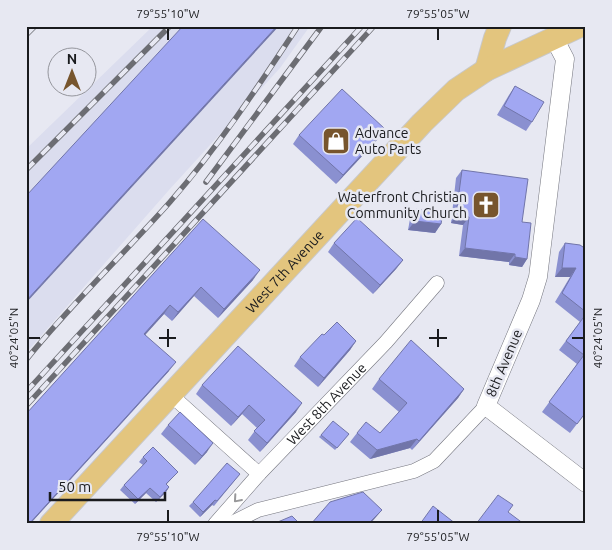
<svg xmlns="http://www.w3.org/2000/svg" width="612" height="550" font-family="Ubuntu,sans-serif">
<rect width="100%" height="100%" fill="#e7e8f2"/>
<polygon fill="#dbddee" points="153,26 310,26 280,68 169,190 26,353 26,149"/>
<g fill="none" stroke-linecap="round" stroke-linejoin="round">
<g stroke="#75767f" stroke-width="15">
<g id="minor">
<polyline points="171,395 259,474"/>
<path id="s1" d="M215,524L259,474L386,342L437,283"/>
<polyline points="230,524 258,510 414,471 434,461 486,406"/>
</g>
</g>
<g stroke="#75767f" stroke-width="19">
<polyline id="tertiary" points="554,38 565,59 538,277 531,300 486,406 586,483"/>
</g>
<g stroke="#c8c8c9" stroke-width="24">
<g id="primary">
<polyline points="486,70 495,38 500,26"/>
<path id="s2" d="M51,524L422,123L456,90L486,70L580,26"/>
</g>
</g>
<use href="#minor" stroke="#fff" stroke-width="14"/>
<use href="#tertiary" stroke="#fff" stroke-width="18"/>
<use href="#primary" stroke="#e3c57e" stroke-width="22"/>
<g stroke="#6c6d73" stroke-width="5.5">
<g id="rail">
<polyline points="26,35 35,26"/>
<polyline points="26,170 170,26"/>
<polyline points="206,182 322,26"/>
<path d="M26,360C71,304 123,255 170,202C218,147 258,87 298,26"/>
<polyline points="26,392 362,26"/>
<polyline points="26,406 374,26"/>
</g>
</g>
<use href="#rail" stroke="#e7e8f2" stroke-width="4" stroke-dasharray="11" stroke-linecap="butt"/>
</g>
<g fill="#8a90d0">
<polygon points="515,86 532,122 526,131 497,115 509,95"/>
<polygon points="299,135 378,139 336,184 293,144"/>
<polygon points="462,170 522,222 527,259 522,267 509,265 509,262 459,256 463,225 451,223 456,178"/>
<polygon points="416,209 441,224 435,233 408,230 410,219"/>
<polygon points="203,219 253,280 218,318 194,296 172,321 164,314 145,334 169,371 30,524 26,524"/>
<polygon points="334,243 403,260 396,269 373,294 328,252"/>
<polygon points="565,243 586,249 586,412 570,433 542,412 577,364 559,350 580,322 555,302 570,277 555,277 559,252"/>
<polygon points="324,335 356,341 350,350 318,387 294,366 300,357"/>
<polygon points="379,379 464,389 458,398 412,450 410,448 370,459 350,442 357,433 380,433 399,412 372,389"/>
<polygon points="202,385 296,412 260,452 248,440 257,428 242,414 231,426 196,394"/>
<polygon points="168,425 207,452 195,465 161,434"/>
<polygon points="349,434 335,450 319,437 321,435"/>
<polygon points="143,457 174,476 166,485 169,487 166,492 156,502 146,493 135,504 120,490 124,485 143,465 139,462"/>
<polygon points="240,474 214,506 212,505 200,517 189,506 193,502"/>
</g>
<g fill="#7175a9">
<polygon points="277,26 279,26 26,303 26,301"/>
<polygon points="385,129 378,139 336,184 343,175"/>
<polygon points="456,215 469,217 463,225 451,223"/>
<polygon points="415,221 441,224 435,233 408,230"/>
<polygon points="465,248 515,254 509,262 459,256"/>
<polygon points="515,257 527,259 522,267 509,265"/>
<polygon points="403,260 396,269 373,294 380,285"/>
<polygon points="562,268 576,268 570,277 555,277"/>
<polygon points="260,270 253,280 218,318 224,309"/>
<polygon points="201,287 194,296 172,321 178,312"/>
<polygon points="170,305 164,314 138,343 144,334"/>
<polygon points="356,341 350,350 318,387 324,378"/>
<polygon points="176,362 169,371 30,524 29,524"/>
<polygon points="464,389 458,398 412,450 419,441"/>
<polygon points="302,403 296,412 260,452 267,443"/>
<polygon points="249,405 242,414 231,426 238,417"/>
<polygon points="417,439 410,448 370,459 377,450"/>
<polygon points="213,443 207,452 195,465 202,456"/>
<polygon points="169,487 166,492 156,502 160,497"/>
<polygon points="150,488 146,493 135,504 138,499"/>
<polygon points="215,500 212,505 200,517 203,512"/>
<polygon points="382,510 377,516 370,524 368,524"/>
</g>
<g fill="#a1a7f2" stroke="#7175a9">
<polygon points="183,26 277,26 26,301 26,196"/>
<polygon points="515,86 544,102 532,122 504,106"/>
<polygon points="342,89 385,129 343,175 299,135"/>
<polygon points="462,170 528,179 522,222 531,223 527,259 515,257 515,254 465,248 469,217 456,215"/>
<polygon points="416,209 443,212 441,224 415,221"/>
<polygon points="357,218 403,260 380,285 334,243"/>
<polygon points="203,219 260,270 224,309 201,287 178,312 170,305 144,334 176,362 29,524 26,524 26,414"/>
<polygon points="565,243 580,245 586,249 586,312 562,293 576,268 562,268"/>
<polygon points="586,314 586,412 577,424 549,402 584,355 566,341"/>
<polygon points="337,322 356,341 324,378 300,357 322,334 324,335"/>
<polygon points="411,340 464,389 419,441 417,439 377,450 357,433 366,422 380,433 407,403 379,379"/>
<polygon points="238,346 302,403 267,443 254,431 265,420 249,405 238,417 202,385"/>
<polygon points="180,412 213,443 202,456 168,425"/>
<polygon points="333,421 349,434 337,448 321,435"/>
<polygon points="153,447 178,472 166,484 169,487 160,497 150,488 138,499 124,485 147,461 143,457"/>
<polygon points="227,463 240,474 217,501 215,500 203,512 193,502"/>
<polygon points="363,492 382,510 368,524 357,524 357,523 356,524 311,524 330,502"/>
<polygon points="498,495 513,505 508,512 524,524 476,524"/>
<polygon points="433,506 456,524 420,524"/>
<polygon points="292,516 300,524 273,524"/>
</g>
<defs><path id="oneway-chevron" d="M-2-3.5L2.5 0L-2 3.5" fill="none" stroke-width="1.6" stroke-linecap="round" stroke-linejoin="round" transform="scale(1.25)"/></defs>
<use stroke="#98989a" href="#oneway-chevron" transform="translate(237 499) rotate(131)"/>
<path fill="none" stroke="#1a1b1e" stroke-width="2" d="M168,28V40M438,28V40M168,329V347M438,329V347M28,338H40M159,338H176M429,338H447M572,338H584M168,510V522M438,510V522"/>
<defs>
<g id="shop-square" transform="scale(1.4375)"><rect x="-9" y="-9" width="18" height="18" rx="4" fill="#77552d" stroke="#e7e8f2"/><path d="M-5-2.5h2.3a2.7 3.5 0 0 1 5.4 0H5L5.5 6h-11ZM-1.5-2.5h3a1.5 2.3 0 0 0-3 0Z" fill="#fff"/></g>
<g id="church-square" transform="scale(1.4375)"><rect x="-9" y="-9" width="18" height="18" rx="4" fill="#77552d" stroke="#e7e8f2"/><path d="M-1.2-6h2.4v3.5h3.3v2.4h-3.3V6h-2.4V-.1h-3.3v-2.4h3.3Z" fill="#fff"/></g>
</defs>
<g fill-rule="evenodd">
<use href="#shop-square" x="336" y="141"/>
<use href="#church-square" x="486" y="205"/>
</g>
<g text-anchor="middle" stroke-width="5" stroke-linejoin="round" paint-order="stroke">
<g font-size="14" fill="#1a1b1e" stroke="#e7e8f2" text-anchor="start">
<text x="355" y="138">Advance<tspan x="355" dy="16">Auto Parts</tspan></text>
<text x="467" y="202" text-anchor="end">Waterfront Christian<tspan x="467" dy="16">Community Church</tspan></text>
</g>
<g font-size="14" fill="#1a1b1e" stroke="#e7e8f2">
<text dy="5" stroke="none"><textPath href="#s2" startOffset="344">West 7th Avenue</textPath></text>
<text transform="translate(504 363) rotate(-67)" y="5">8th Avenue</text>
<text dy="5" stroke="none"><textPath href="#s1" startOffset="164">West 8th Avenue</textPath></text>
</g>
</g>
<rect width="612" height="550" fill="none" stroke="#e7e8f2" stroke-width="55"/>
<g transform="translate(72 72)"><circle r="24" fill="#e7e8f2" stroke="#95969d"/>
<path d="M0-4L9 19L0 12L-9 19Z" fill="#77552d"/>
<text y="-8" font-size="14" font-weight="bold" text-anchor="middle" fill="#1a1b1e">N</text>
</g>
<path d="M50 492v8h115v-8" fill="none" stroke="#1a1b1e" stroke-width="2.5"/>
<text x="58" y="492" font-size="15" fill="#1a1b1e" stroke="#e7e8f2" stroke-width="4" paint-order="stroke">50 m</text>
<rect x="28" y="28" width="556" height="494" fill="none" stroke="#1a1b1e" stroke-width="2"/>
<g font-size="12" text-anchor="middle" fill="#1a1b1e">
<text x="168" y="18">79°55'10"W</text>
<text x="438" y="18">79°55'05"W</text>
<text transform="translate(14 338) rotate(-90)" y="4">40°24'05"N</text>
<text transform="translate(598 338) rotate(-90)" y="4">40°24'05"N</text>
<text x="168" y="541">79°55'10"W</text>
<text x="438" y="541">79°55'05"W</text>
</g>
</svg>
